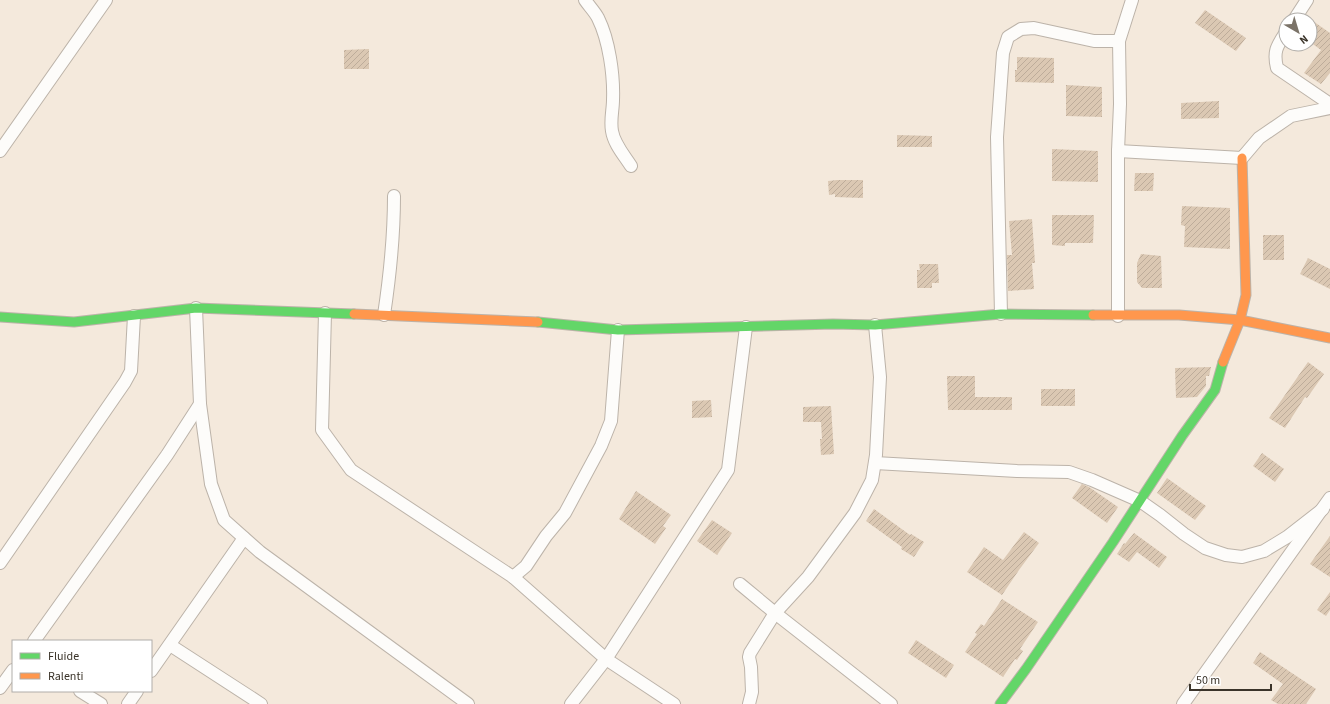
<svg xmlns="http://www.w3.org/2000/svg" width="1330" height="704" font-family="'Source Sans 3',sans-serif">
<defs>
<pattern id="building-hatch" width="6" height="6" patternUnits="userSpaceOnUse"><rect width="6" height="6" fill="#dbc8b3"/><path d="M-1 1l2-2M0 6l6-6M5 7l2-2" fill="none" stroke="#bdac9a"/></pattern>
</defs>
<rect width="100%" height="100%" fill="#f4e9dc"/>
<g fill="url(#building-hatch)">
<polygon points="1205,10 1246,38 1236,51 1195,23"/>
<polygon points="1310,19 1330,33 1330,73 1321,84 1304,73 1321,50 1310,42"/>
<polygon points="369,49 369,69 344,69 344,50"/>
<polygon points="1017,57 1054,58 1054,83 1015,82 1015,70 1017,70"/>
<polygon points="1066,85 1102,87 1102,117 1066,116"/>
<polygon points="1219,101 1219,118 1181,119 1181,103"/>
<polygon points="897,135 932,136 932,147 897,147"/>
<polygon points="1052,149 1098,151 1098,182 1052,181"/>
<polygon points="1135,173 1154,173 1153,191 1134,191"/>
<polygon points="837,180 863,180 863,198 835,197 835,194 829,195 828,181"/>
<polygon points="1182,206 1230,208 1230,249 1184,247 1185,226 1181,225"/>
<polygon points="1052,215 1094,215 1093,243 1065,243 1065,246 1052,245"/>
<polygon points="1032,219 1035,263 1032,263 1034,289 1008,291 1007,255 1012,255 1009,221"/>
<rect x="1263" y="235" width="21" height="25"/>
<polygon points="1141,254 1161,256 1162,288 1142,288 1137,282 1137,263"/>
<polygon points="1308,258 1330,269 1330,289 1300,274"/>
<polygon points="919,264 938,264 939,283 932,283 932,288 917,288 917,270 920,270"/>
<polygon points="1308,362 1324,374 1307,398 1305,397 1285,428 1269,418"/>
<polygon points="1211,367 1209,376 1206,376 1206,386 1197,397 1176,398 1175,368"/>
<polygon points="947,376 975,376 975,397 1012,397 1012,410 948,410"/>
<rect x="1041" y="389" width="34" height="17"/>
<polygon points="711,400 712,417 692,418 692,401"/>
<polygon points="831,406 834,454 821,455 820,439 822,439 821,422 803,422 803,407"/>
<polygon points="1262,453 1284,469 1275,482 1253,466"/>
<polygon points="1167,478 1206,506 1195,520 1157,493"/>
<polygon points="1082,484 1089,487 1118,507 1107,523 1072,498"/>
<polygon points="636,491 671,515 663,526 666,528 655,544 619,519"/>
<polygon points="874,509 910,535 911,534 924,542 914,557 901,549 902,547 866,521"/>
<polygon points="712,520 732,533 717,555 697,541"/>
<polygon points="1024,532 1039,543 1019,570 1002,595 967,572 984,547 1003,560"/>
<polygon points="1134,533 1167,557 1159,568 1137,552 1129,562 1117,554 1124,543 1125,544"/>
<polygon points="1330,536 1330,577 1310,564"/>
<polygon points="1330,592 1330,610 1326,616 1317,610"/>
<polygon points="1002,599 1038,622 1020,649 1023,651 1017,660 1015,659 1003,677 965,652 977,634 975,633 981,624 984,626"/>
<polygon points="916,640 954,665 946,678 908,653"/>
<polygon points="1260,652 1316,689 1306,704 1278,704 1271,700 1283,684 1253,663"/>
</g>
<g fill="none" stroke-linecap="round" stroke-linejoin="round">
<g stroke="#bcb3a9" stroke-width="14">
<g id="street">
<path d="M585,0C589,6 595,12 598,18C609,40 614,75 613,100C613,110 610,120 612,131C614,144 624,155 631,166"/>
<polyline points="1294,20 1307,0"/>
<path d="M1286,32C1277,46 1273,51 1277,68L1330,104"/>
<polyline points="0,151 106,0"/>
<polyline points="1118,151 1242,158 1259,138 1291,116 1330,108"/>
<polyline points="196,308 200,404 211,484 224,520 260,552 468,704"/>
<polyline points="325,313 322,430 351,470 513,577 606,659 674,704"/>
<polyline points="1001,314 997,137 1003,53 1008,37 1021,29 1034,28 1094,41 1119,41"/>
<path d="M384,315C390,275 394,236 394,196"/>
<polyline points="1118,316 1118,151 1120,104 1119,41 1132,0"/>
<polyline points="875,463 1017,471 1069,472 1092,480 1140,501 1160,515 1184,534 1205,548 1226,555 1242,557 1264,551 1287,537 1323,509"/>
<polyline points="0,563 125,382 131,371 134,316"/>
<polyline points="513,577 526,566 546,536 565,513 601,446 611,421 618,330"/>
<polyline points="740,584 775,613 891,704"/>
<polyline points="34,641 167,455 200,404"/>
<polyline points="170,645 261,704"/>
<polyline points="151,671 244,538"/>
<polyline points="0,688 13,670"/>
<polyline points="80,691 101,704"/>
<polyline points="128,704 137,691"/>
<polyline points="571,704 606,659 728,470 746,327"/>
<polyline points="749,704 752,692 751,667 749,657 750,653 775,613 808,577 855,513 872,480 876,455 880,377 875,325"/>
<polyline points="1183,704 1330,498"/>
</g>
</g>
<g stroke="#bcb3a9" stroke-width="11">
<g id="fast">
<polyline points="0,317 74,322 196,308 354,314"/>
<polyline points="538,322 618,330 833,324 875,325 1001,314 1093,315"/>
<polyline points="1000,704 1026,669 1113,542 1182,436 1215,390 1223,362"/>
</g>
</g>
<g stroke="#bcb3a9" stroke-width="11">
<g id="slow">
<polyline points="354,314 538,322"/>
<polyline points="1093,315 1179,315 1240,320 1330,338"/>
<polyline points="1223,362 1240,320 1246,295 1242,158"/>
</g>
</g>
<use href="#street" stroke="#fdfcfa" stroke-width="12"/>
<use href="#fast" stroke="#63d668" stroke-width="9"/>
<use href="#slow" stroke="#ff974d" stroke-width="9"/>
</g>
<rect x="12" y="640" width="140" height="52" fill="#ffffff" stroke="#b0ada9"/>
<rect x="20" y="653" width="20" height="6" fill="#63d668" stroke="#b0ada9"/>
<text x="48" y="660" font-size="12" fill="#3a3329">Fluide</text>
<rect x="20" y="673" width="20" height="6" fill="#ff974d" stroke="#b0ada9"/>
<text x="48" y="680" font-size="12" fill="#3a3329">Ralenti</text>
<g transform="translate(1298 32) rotate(142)"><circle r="19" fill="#ffffff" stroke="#b0ada9"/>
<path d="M0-3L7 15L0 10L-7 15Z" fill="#7b7368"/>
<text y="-6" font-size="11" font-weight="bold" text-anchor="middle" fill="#3a3329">N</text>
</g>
<path d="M1190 684v6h81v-6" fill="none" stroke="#3a3329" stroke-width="2"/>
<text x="1196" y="684" font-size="12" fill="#3a3329" stroke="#ffffff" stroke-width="3" paint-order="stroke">50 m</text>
</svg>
